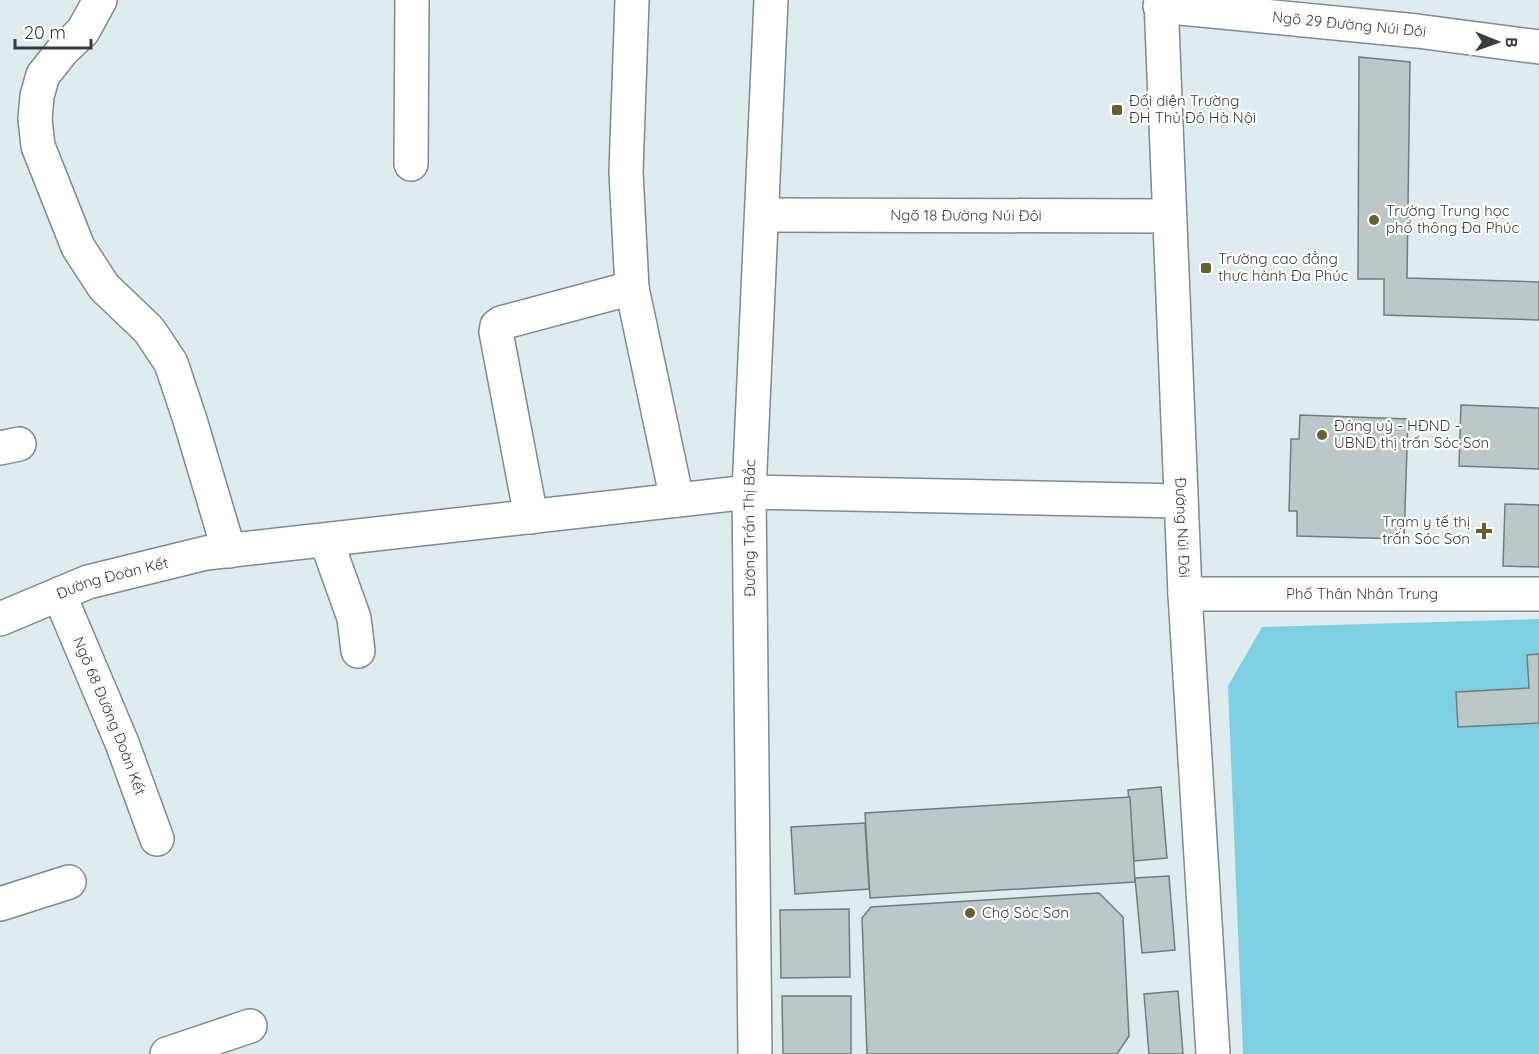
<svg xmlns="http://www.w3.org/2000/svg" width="1539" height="1054" font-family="Quicksand,sans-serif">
<rect width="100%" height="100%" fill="#deecef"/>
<polygon fill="#7dcfe1" points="1539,619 1539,1054 1243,1054 1228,686 1262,627"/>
<g fill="#bbc8c7" stroke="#717d7c" stroke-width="1.5">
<polygon points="1359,57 1410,62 1407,278 1539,282 1539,320 1384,315 1384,279 1358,279"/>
<polygon points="1461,405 1539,408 1539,469 1459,466"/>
<polygon points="1300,415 1408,419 1404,539 1297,536 1297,511 1289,511 1291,439 1299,439"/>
<polygon points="1505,504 1539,505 1539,567 1503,566"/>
<polygon points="1539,654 1539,723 1458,727 1456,692 1529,688 1527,655"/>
<polygon points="1161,787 1167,858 1134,861 1128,790"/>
<polygon points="1130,797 1135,882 870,898 865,813"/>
<polygon points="865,823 869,889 795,894 791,827"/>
<polygon points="1169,876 1175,950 1142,953 1135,878"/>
<polygon points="1099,893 1123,917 1129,1036 1117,1054 867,1054 862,918 871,907"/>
<polygon points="849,909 850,977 781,978 780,910"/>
<polygon points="1178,991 1183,1054 1149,1054 1144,994"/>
<polygon points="782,996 851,996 851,1054 783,1054"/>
</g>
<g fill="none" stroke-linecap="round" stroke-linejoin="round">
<g stroke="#7f8b8e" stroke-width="36">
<g id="minor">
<polyline points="100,0 83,31 63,50 43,75 37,96 35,119 38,146 78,247 104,287 149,330 171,363 190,420 229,551"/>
<polyline points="632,0 626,172 632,288 677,500"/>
<path id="s1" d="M1160,6L1417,31L1539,47"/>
<polyline points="411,164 412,0"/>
<path id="s2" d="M762,215L1169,216"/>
<polyline points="0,448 19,444"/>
<polyline points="531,517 496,332 497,326 501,323 632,288"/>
<polyline points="326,540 354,618 358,651"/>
<path id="s3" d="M59,594L122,743L157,839"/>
<path id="s4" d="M1185,594H1539"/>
<path id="s5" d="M0,619L88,582L206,553L749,492L1181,501"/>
<polyline points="0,904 69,882"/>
<polyline points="167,1054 250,1026"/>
<path id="s6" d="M755,1054L749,492L771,0"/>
</g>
</g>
<g stroke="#7f8b8e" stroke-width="36">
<g id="major">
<path id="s7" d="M1161,0L1185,594L1213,1054"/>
</g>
</g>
<use href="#minor" stroke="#fff" stroke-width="33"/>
<use href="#major" stroke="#fff" stroke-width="33"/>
</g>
<g fill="#64612e" stroke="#fff" stroke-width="2">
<rect x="1111" y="104" width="12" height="12" rx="3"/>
<circle cx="1374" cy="220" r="6"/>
<rect x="1200" y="262" width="12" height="12" rx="3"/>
<circle cx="1322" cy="435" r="6"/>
<path d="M1481 522h6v6h6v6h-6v6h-6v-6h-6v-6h6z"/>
<circle cx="970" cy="913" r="6"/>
</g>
<g text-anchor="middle" stroke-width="4.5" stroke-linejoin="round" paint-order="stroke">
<g font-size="15" fill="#373c3d" stroke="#fff">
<text dy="5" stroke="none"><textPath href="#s1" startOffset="190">Ngõ 29 Đường Núi Đôi</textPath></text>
<text dy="5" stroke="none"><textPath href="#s2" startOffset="204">Ngõ 18 Đường Núi Đôi</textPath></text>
<text dy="5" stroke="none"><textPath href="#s6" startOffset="526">Đường Trần Thị Bắc</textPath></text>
<text dy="5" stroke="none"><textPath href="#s7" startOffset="528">Đường Núi Đôi</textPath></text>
<text dy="5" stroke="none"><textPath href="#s5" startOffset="120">Đường Đoàn Kết</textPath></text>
<text dy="5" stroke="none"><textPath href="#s4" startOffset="177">Phố Thân Nhân Trung</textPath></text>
<text dy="5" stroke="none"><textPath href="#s3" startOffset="132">Ngõ 68 Đường Đoàn Kết</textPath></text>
</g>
<g font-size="15" fill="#373c3d" stroke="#fff" text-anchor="start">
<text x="1129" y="106">Đối diện Trường<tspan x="1129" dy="17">ĐH Thủ Đô Hà Nội</tspan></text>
<text x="1386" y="216">Trường Trung học<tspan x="1386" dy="17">phổ thông Đa Phúc</tspan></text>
<text x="1218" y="264">Trường cao đẳng<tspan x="1218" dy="17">thực hành Đa Phúc</tspan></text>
<text x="1334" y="431">Đảng uỷ - HĐND -<tspan x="1334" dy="17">UBND thị trấn Sóc Sơn</tspan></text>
<text x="1470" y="527" text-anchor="end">Trạm y tế thị<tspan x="1470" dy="17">trấn Sóc Sơn</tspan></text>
<text x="982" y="918">Chợ Sóc Sơn</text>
</g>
</g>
<g transform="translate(1497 42) rotate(91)" stroke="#ffffff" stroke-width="4.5" paint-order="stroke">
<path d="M0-4.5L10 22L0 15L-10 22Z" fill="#373c3d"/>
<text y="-9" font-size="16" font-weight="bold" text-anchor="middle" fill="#373c3d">B</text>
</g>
<path d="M15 39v9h76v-9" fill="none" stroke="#373c3d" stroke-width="3"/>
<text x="24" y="39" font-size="18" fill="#373c3d" stroke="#ffffff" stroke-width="4.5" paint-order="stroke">20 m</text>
</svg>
